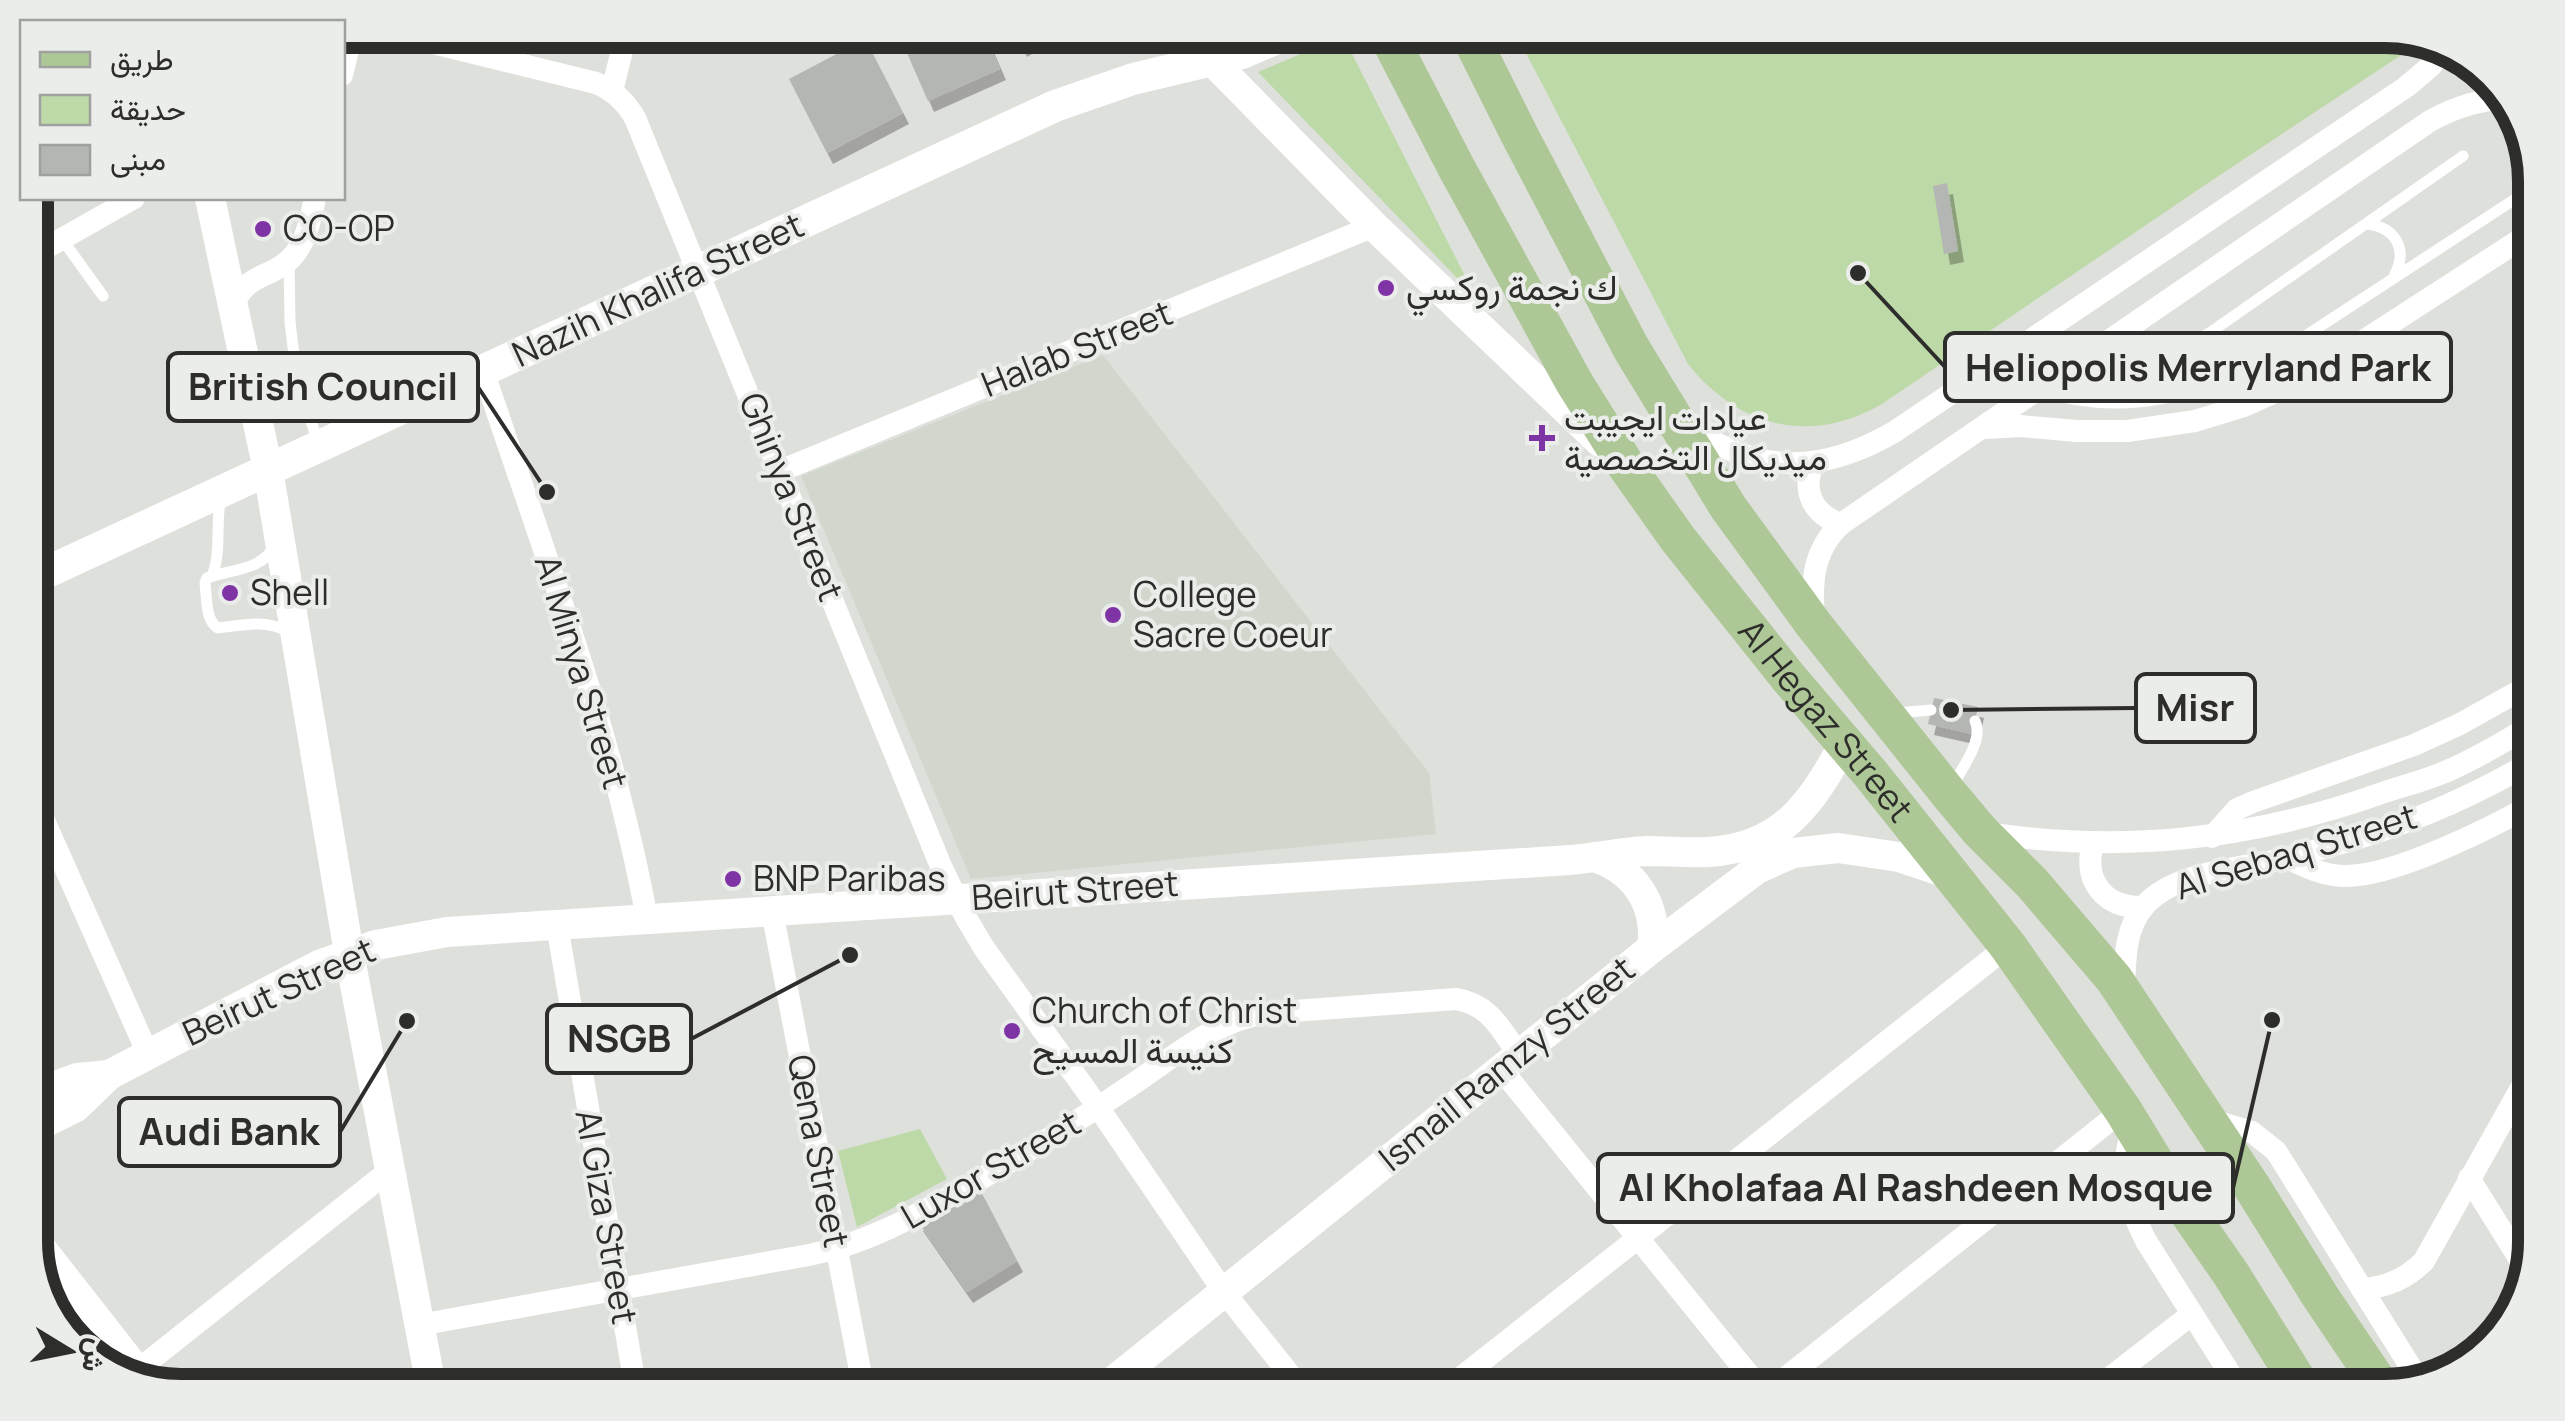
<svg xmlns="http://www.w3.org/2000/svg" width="2565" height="1421" font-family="Manrope,Vazirmatn,sans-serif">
<defs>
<filter id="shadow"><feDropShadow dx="6" dy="11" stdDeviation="0" flood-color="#0004"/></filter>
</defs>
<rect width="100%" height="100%" fill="#dee0dc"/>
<polygon fill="#d1d7cd" points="1103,355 1429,773 1436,834 971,879 801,476"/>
<g fill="#bed9a8">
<path d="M1514,30H2385L2424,40L2211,181L1882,404C1811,445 1739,428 1688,364Z"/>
<polygon points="1343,36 1465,276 1459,280 1258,72"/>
<polygon points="920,1129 947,1179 857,1227 838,1151"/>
</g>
<g fill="#b4b6b3" filter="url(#shadow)">
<polygon points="897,30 983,30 1000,69 928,101"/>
<polygon points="1013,30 1048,30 1021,46"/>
<polygon points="865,39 903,113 827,153 789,79"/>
<polygon points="1947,183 1958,251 1944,254 1933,186"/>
<polygon points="1934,698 1978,707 1972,734 1928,724"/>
<polygon points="979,1188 1017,1261 967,1292 917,1220"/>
</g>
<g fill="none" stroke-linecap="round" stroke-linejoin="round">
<g stroke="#fff" stroke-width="11">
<path d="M2367,224C2395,227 2408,249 2395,274"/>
<polyline points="62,239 103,296"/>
<polyline points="2519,240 2535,265"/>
<polyline points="289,260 290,322 297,380 318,442"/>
<path d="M2092,355C2133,357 2170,352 2208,334L2463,156"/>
<path d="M2037,390C2127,420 2208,395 2287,348L2535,186"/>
<path d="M275,546C259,572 233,568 207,578L205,583C207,598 205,620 218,628C244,625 265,619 289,632"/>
<path d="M212,576C222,551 215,523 221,496"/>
<polyline points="1896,713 1931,710"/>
<path d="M1953,785C1962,768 1984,740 1975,721"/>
</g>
<g stroke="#fff" stroke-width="22">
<path d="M380,30L596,83C614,91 625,101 635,118L940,864L965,916L984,948L1098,1107L1224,1292L1303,1391"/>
<polyline points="342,75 353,30"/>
<polyline points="612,91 627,30"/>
<polyline points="30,257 134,198"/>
<path d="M233,305C249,273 264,280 287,262C306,246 310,221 315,198"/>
<path d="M483,370C543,551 613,732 647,919"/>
<path d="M1683,423C1755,474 1818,476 1894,432L2406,87L2431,66L2446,46"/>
<polyline points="1985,428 2020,426 2076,431 2127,431 2195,421 2244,406 2306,378 2535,230"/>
<path d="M1814,462C1801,490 1812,514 1841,524"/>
<polyline points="780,471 1374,226"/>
<path d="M1814,621C1811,584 1812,551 1841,524L2430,121C2455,107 2481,98 2511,99"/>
<polyline points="30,789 148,1054"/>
<path d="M1981,832C2120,854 2250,840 2382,793C2406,785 2431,779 2454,768C2482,755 2509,739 2535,723"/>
<polyline points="2212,837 2237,809 2253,802 2414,745 2460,724 2535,682"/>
<path d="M2093,843C2083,880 2103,908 2143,907"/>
<path d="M2287,858C2306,867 2324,876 2346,876C2395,876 2491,828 2535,803"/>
<polyline points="772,911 864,1391"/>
<polyline points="557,925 636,1391"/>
<path d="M2124,992C2125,962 2124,928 2145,905C2175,871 2245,868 2288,858C2315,851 2342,843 2368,835C2426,817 2482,791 2535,760"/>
<polyline points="1501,1069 1762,1391"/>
<polyline points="2205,1118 2252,1132 2276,1151 2420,1382"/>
<path d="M2133,1127C2119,1168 2126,1203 2146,1241L2241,1391"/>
<polyline points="2469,1178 2527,1271"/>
<path d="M2362,1289C2387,1287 2406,1279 2424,1261L2535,1063"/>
<path d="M419,1325L809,1255C865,1244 914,1217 963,1189C1019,1157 1074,1124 1127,1088C1172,1059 1212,1021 1267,1013L1456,999C1489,1004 1501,1029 1519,1055"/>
<polyline points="129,1377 390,1170"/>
<polyline points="1444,1391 2008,946"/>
<polyline points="1769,1391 2123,1110"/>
<polyline points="2093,1391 2192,1314"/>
</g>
<g stroke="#fff" stroke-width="30">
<polyline points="1182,30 1374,226 1600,442"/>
<polyline points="210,198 268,470 349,953 432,1391"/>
<path d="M1594,857C1635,870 1658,905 1652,948"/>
<polyline points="30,1095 77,1078 109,1075"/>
<path d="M30,1130L76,1107L109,1075L319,965L376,945L447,932L1570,860C1596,858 1621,852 1647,851C1667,851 1688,853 1708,852C1782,848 1811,804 1844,744"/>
<polyline points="30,1234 146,1382"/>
<polyline points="1101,1391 1652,948 1757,869 1793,853 1838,848 1899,857 1953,875"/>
</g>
<polyline stroke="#fff" stroke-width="32" points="30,580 1055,106 1133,79 1242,53 1296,30"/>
<g stroke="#aec797" stroke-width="38">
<path id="s1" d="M1385,30L1456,167L1574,382L1627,467L1678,539L1788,677L1870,773L2008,946L2123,1110L2165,1179L2231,1274L2304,1391"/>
<polyline points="1467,30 1519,134 1631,348 1728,507 1814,625 1949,794 1980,831 2032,883 2114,979 2254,1190 2320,1296 2384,1391"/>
</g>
</g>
<g fill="#7f34a6" stroke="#ebedea" stroke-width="4">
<circle cx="263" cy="229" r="10"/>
<circle cx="1386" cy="288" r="10"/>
<path d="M1537 423h10v10h10v10h-10v10h-10v-10h-10v-10h10z"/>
<circle cx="230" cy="593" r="10"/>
<circle cx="1113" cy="615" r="10"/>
<circle cx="733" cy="879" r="10"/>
<circle cx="1012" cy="1031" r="10"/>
</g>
<g text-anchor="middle" stroke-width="8" stroke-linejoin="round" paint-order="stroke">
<g font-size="35" fill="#2d2e2c" stroke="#ebedea" text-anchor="start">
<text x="283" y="241">CO-OP</text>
<text x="1406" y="300">ك نجمة روكسي</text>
<text x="1564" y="430">عيادات ايجيبت<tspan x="1564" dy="40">ميديكال التخصصية</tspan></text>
<text x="250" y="605">Shell</text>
<text x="1133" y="607">College<tspan x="1133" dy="40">Sacre Coeur</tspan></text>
<text x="753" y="891">BNP Paribas</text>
<text x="1032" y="1023">Church of Christ<tspan x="1032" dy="40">كنيسة المسيح</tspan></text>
</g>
<g font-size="35" fill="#2d2e2c" stroke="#ebedea">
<text transform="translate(658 290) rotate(-25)" y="12">Nazih Khalifa Street</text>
<text transform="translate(1077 349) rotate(-22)" y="12">Halab Street</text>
<text transform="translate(791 497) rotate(68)" y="12">Ghinya Street</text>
<text transform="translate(581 672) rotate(73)" y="12">Al Minya Street</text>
<text dy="12" stroke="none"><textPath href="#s1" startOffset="822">Al Hegaz Street</textPath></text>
<text transform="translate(2296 852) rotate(-17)" y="12">Al Sebaq Street</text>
<text transform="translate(1075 891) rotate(-4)" y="12">Beirut Street</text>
<text transform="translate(279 992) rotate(-25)" y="12">Beirut Street</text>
<text transform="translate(1507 1064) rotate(-39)" y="12">Ismail Ramzy Street</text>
<text transform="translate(818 1151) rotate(79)" y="12">Qena Street</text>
<text transform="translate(991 1170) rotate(-30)" y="12">Luxor Street</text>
<text transform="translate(606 1217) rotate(80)" y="12">Al Giza Street</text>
</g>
</g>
<path d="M0 0H2565V1421H0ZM181 48H2385A133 133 0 0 1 2518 181V1241A133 133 0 0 1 2385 1374H181A133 133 0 0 1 48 1241V181A133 133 0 0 1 181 48Z" fill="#ebedea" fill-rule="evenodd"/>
<path fill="none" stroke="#2d2e2c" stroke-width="12" d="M181 48H2385A133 133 0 0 1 2518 181V1241A133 133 0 0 1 2385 1374H181A133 133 0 0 1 48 1241V181A133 133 0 0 1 181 48Z"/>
<path fill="none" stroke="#2d2e2c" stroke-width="4" d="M1858 273L1945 367M547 492L478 387M1951 710L2136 708M850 955L691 1039M407 1021L340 1132M2272 1020L2233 1188"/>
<g fill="#2d2e2c" stroke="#ebedea" stroke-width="4">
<circle cx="1858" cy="273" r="10"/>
<circle cx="547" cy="492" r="10"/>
<circle cx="1951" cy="710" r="10"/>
<circle cx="850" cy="955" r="10"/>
<circle cx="407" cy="1021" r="10"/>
<circle cx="2272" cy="1020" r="10"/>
</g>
<g fill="#ebedea" stroke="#2d2e2c" stroke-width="4">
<rect x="1945" y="333" width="506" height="68" rx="10"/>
<rect x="168" y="353" width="310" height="68" rx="10"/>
<rect x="2136" y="674" width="119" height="68" rx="10"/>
<rect x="547" y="1005" width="144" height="68" rx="10"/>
<rect x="119" y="1098" width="221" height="68" rx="10"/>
<rect x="1598" y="1154" width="635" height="68" rx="10"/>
</g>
<g font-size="38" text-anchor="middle" font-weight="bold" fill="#2d2e2c">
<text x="2198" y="381">Heliopolis Merryland Park</text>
<text x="323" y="400">British Council</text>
<text x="2195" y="721">Misr</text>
<text x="619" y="1052">NSGB</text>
<text x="229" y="1145">Audi Bank</text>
<text x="1916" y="1201">Al Kholafaa Al Rashdeen Mosque</text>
</g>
<rect x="20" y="20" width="325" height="180" fill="#ebedea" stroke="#9fa19e" stroke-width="2.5"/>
<rect x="40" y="52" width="50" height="15" fill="#aec797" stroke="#9fa19e" stroke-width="2.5"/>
<text x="110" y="70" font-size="30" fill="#2d2e2c">طريق</text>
<rect x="40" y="95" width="50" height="30" fill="#bed9a8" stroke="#9fa19e" stroke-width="2.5"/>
<text x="110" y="120" font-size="30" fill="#2d2e2c">حديقة</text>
<rect x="40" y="145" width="50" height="30" fill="#b4b6b3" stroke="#9fa19e" stroke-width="2.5"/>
<text x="110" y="170" font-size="30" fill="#2d2e2c">مبنى</text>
<g transform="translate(70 1351) rotate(100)" stroke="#ebedea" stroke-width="8" paint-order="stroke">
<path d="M0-8L18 38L0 25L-18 38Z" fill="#2d2e2c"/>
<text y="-15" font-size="28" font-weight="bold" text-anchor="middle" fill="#2d2e2c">ش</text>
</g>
</svg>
